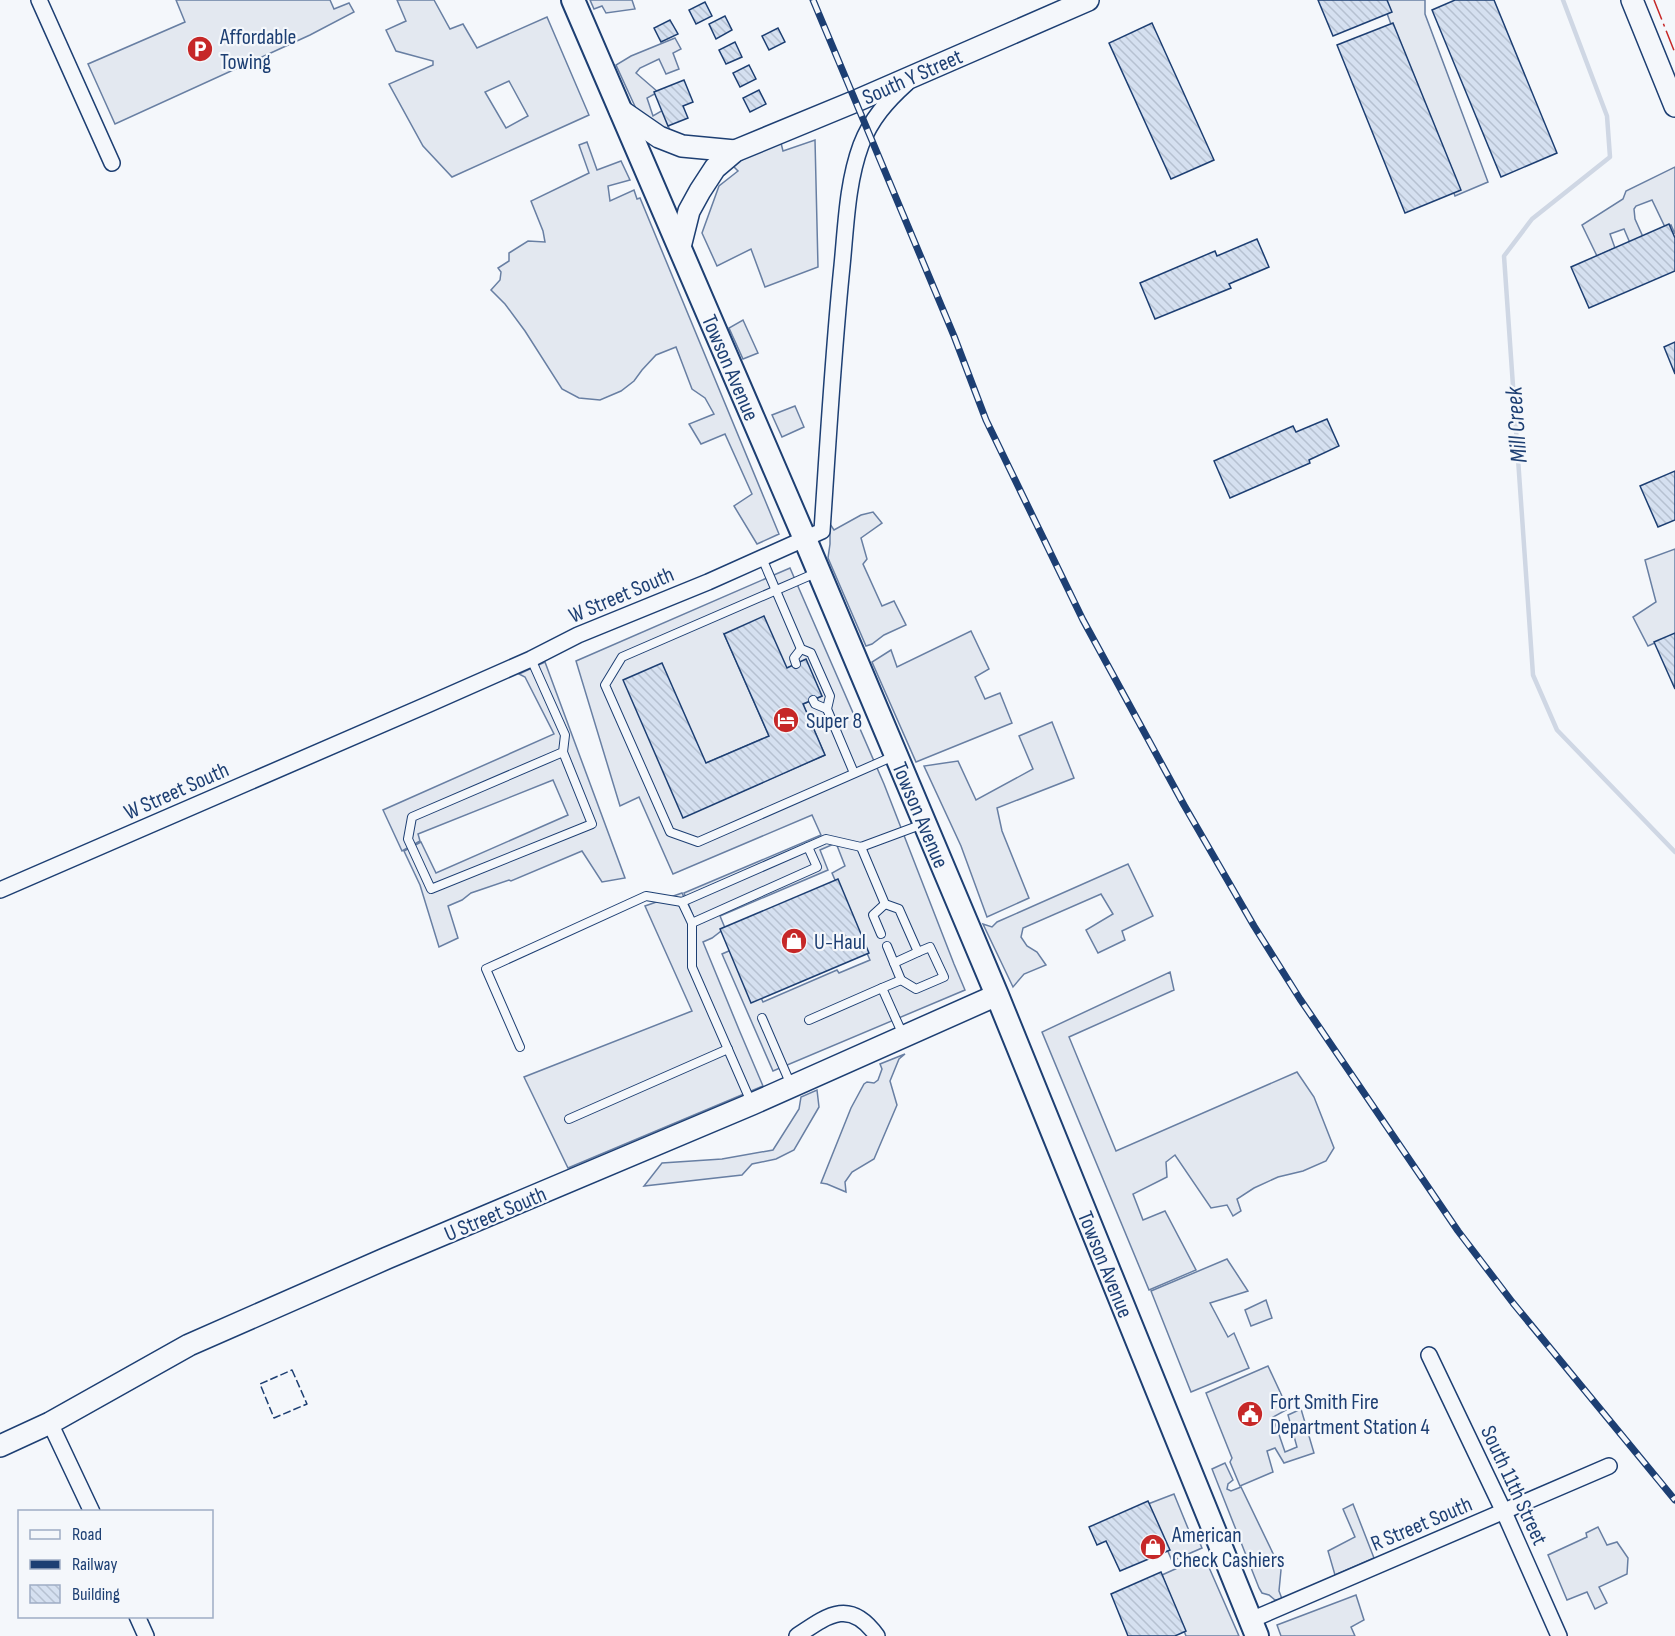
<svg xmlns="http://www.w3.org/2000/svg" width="1675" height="1636" font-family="'Sofia Sans Condensed',sans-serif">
<defs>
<pattern id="building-back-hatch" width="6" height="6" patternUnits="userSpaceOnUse" patternTransform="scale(1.5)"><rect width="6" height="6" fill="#d5e0f0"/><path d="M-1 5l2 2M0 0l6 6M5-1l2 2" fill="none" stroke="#b6c1d1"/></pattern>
</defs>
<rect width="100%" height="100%" fill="#f4f7fb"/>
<g fill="#e3e8f0" stroke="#687fa3" stroke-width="1.5" fill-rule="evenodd">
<polygon points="176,0 330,0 334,9 349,3 354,12 310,35 115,124 88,64 185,22"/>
<path d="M397,0H434L450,29L463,24L477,48L547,17L589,115L452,177L423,146L389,84L433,65V61L396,51L386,30L406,21ZM509,81L528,116L506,128L485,92Z"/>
<polygon points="590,0 632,0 635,9 606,13 602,6 594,9"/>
<polygon points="1382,0 1425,0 1425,14 1488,182 1455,196"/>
<polygon points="675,38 681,49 673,53 679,69 666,74 659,59 640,68 636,73 658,92 647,98 653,116 663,110 671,134 638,113 616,65 631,56"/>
<polygon points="780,139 783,151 815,140 818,267 765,287 751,249 717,266 702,233 719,186 738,171 732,165"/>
<polygon points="587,142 597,170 621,161 630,180 608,186 610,201 634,190 637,199 640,198 779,534 757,544 734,506 752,494 725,434 701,444 689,424 714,414 705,398 692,389 676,347 656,355 642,370 634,381 621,391 600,400 579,398 562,389 525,331 505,304 491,290 500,280 501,272 498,268 509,261 509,253 528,241 545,242 543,231 531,201 589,173 579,145"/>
<polygon points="1675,167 1675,234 1671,225 1665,227 1652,200 1636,206 1634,209 1635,219 1643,237 1630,243 1624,229 1610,234 1615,248 1597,256 1582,225 1623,199 1626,191"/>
<polygon points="743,320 758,353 743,359 729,328"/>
<polygon points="795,406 804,427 782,437 772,415"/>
<polygon points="873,512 882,523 861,538 867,559 863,564 882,606 894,601 906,625 884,635 872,644 866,646 828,558 830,544 830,524 834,530 861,515"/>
<polygon points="1675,549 1675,634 1648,646 1633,617 1656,602 1645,560"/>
<path d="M790,568L884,784L954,964L965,990L773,1071L722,954L738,947L763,1002L837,970L839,973L870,960L832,873L845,866L836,843L820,850L828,870L720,916L725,928L712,938L703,942L740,1032L763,1086L568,1168L524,1077L692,1011L645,906L682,893L697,926L684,893L821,835L812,815L673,874L639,797L620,806L576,661ZM724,634L787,668L805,660L822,696L803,704L825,755L683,817L706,763L769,736Z"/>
<polygon points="971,631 989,669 975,677 985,699 1000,693 1012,723 916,762 872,662 891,650 897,667"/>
<polygon points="545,662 625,878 602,882 582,851 511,881 509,880 471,893 462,900 448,906 458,938 439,947 420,885 404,851 421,842 436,873 568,815 553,780 418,834 420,841 402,851 383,810 554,734 525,677 519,674"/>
<polygon points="1052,722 1074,778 997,808 1002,831 1029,898 987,917 961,846 924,766 958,761 976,800 1033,769 1019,736"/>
<polygon points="1128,864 1153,916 1122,931 1125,940 1098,953 1086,930 1113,914 1101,894 1023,928 1021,937 1027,946 1037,952 1046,965 1024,974 1013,987 983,924 992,927 997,922"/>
<polygon points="1170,972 1174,990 1069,1037 1116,1151 1297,1072 1314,1097 1334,1148 1326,1161 1303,1171 1278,1177 1254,1188 1237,1199 1241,1211 1233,1216 1227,1205 1211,1208 1175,1155 1166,1162 1167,1177 1133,1194 1143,1220 1165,1211 1196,1270 1149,1290 1042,1032"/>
<polygon points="905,1054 899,1059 890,1081 897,1105 874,1159 852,1172 845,1182 846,1192 827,1184 821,1183 851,1108 864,1084 867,1082 874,1083 878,1080 882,1069 880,1064"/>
<polygon points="817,1090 819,1107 794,1150 776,1159 752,1164 742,1175 644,1186 662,1163 722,1159 773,1150 799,1109 801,1097"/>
<polygon points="1227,1259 1248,1291 1210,1303 1228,1337 1234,1333 1249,1368 1191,1392 1151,1291"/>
<polygon points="1266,1300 1272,1318 1251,1326 1245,1310"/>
<polygon points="1268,1366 1288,1409 1273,1417 1285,1452 1297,1447 1288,1415 1301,1409 1314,1453 1284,1463 1275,1448 1267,1451 1273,1472 1240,1486 1230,1462 1232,1458 1206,1393"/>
<polygon points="1225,1463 1233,1480 1228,1484 1227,1489 1231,1491 1241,1487 1281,1570 1279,1591 1282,1599 1275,1600 1269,1595 1262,1593 1259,1588 1212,1469"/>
<polygon points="1174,1494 1194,1543 1199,1541 1202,1548 1172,1561 1148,1504"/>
<polygon points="1353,1504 1374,1558 1335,1575 1328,1551 1355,1537 1343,1509"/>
<polygon points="1598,1527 1607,1545 1617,1542 1628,1558 1627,1574 1599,1587 1607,1603 1595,1609 1587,1592 1567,1600 1548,1555 1587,1537 1586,1533"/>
<polygon points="1204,1556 1239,1636 1186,1636 1162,1575"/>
<polygon points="1356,1595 1364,1620 1351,1627 1355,1636 1281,1636 1277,1625"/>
</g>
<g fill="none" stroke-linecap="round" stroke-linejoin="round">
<polyline stroke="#cfd7e4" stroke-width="4.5" points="1563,0 1607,116 1610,157 1532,219 1504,256 1533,675 1557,730 1675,852"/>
</g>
<g fill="url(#building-back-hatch)" stroke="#1d3f73" stroke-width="1.5">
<polygon points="1318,0 1387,0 1392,12 1333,36"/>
<polygon points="1455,0 1494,0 1557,153 1501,177 1432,10"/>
<polygon points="705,2 712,16 696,24 689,10"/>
<polygon points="725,16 732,30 716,39 709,24"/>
<polygon points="670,20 678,34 661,42 654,28"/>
<polygon points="1152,23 1214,160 1171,179 1109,43"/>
<polygon points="1393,23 1461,190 1405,213 1337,45"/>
<polygon points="778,28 785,42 769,50 762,36"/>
<polygon points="735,42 742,57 726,64 719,50"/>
<polygon points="749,65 756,79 740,87 733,73"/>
<polygon points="684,80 693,102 683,106 688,118 668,126 654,92"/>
<polygon points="759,90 766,104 750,112 743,98"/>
<polygon points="1669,224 1675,238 1675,271 1589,308 1571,267"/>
<polygon points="1257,239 1269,267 1229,284 1231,288 1155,319 1140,283 1215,251 1217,256"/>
<polygon points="1675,342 1675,374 1664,347"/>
<polygon points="1327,419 1339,446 1309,460 1310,463 1230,498 1214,461 1293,426 1296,432"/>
<polygon points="1675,471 1675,520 1658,527 1640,486"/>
<polygon points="764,616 787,668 806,659 822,696 803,704 825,755 683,818 623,680 662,663 706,763 769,736 724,634"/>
<polygon points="1675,633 1675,689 1654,642"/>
<polygon points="838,879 869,953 751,1003 720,929"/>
<polygon points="1148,1501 1170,1550 1120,1571 1106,1541 1097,1545 1089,1527"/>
<polygon points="1161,1572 1186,1631 1175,1636 1128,1636 1111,1594"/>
</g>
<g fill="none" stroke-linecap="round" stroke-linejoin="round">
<g stroke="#1d3f73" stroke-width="10">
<g id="lane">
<polyline points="762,558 801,649 811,653 830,696 827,709 854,773"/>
<polyline points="818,572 622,657 605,685 670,832 698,842 894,756"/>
<polyline points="531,659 565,735 563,752 412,817 408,839 431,889 592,824 563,752"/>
<polyline points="796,664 794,658 801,649"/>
<polyline points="813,700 815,704 827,709"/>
<polyline points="861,847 885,904 899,909 918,952 894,963"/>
<polyline points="682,902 692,923 692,967 751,1102"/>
<polyline points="692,923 817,867 808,847"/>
<polyline points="881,934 873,915 885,904"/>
<polyline points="887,946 901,980 882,988 903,1035"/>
<polyline points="901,980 916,989 944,977 930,947 918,952"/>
<polyline points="762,1018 791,1085"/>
<polyline points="809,1020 882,988"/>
<polyline points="520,1047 486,969 646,896 682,902 826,839 861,847 923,824"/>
<polyline points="569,1119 728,1049"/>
</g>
</g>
<g stroke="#1d3f73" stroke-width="18">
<g id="street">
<polyline points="39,0 112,163"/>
<path d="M0,890L429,704L531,659L578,635L708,582L822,531C828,443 833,354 842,266C846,226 847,183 861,145C871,119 887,101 907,83"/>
<polyline points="1429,1355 1504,1512 1559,1636"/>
<polyline points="50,1423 92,1512"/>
<polyline points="137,1616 146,1636"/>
<polyline points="1251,1620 1609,1466"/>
<path d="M797,1636C828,1615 850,1598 877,1636"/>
</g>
</g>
<g stroke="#1d3f73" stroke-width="24">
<g id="secondary">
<polyline points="1632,0 1675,106"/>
<polyline points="620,110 659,137 682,146 735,151"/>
<polyline points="680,247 689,211 700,191 715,168 735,151 856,101 1088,0"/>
<polyline points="0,1446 50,1423 189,1345 387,1258 752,1104 997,995"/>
</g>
</g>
<g stroke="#1d3f73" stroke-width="26">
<g id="primary">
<path id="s1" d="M573,0L805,539L997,995L1257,1636"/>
</g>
</g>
<use href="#lane" stroke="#f4f7fb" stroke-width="8"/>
<use href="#street" stroke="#f4f7fb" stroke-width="15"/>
<use href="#secondary" stroke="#f4f7fb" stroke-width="21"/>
<use href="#primary" stroke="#f4f7fb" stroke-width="22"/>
<g stroke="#1d3f73" stroke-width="7">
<polyline id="rail" points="813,0 954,336 986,420 1083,620 1184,805 1254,926 1300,999 1458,1231 1513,1303 1675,1500"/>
</g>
<use href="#rail" stroke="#f4f7fb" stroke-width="4.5" stroke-dasharray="14" stroke-linecap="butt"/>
<polygon stroke="#1d3f73" stroke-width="1.5" stroke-dasharray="8 3" stroke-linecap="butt" points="292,1370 307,1404 274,1418 260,1384"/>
<polyline stroke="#c62828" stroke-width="1.5" stroke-dasharray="21 4.5 3 4.5" stroke-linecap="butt" points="1654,0 1675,53"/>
</g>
<defs>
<g id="parking-disc" transform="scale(1.35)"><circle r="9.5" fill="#c62828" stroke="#f4f7fb"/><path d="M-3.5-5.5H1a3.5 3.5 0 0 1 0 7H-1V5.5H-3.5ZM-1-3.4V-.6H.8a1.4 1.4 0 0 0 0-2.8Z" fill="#fff"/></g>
<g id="hotel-disc" transform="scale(1.35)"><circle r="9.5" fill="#c62828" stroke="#f4f7fb"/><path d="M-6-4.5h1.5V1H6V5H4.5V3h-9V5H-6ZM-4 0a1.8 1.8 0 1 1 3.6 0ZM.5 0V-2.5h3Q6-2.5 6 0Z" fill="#fff"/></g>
<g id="shop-disc" transform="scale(1.35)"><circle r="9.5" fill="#c62828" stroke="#f4f7fb"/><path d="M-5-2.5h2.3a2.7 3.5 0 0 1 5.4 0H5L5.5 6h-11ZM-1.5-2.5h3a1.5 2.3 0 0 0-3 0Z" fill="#fff"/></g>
<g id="civic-disc" transform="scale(1.35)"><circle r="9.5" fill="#c62828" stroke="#f4f7fb"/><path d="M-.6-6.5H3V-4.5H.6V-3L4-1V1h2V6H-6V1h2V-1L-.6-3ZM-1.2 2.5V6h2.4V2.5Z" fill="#fff"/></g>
</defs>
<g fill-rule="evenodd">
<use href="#parking-disc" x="200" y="49"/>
<use href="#hotel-disc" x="786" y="720"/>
<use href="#shop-disc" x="794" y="941"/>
<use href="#civic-disc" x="1250" y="1414"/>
<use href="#shop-disc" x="1153" y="1547"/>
</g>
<g text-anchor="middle" stroke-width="4.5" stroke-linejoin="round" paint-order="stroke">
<g font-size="22" fill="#1d3f73" stroke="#f4f7fb" text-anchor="start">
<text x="220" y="44">Affordable<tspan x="220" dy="25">Towing</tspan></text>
<text x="806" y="728">Super 8</text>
<text x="814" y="949">U-Haul</text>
<text x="1270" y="1409">Fort Smith Fire<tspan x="1270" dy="25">Department Station 4</tspan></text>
<text x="1172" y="1542">American<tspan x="1172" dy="25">Check Cashiers</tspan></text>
</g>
<g font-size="22" fill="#1d3f73" stroke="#f4f7fb">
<text transform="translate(912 76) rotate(-24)" y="8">South Y Street</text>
<text dy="8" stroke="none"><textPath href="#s1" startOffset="400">Towson Avenue</textPath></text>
<text transform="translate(621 594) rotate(-23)" y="8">W Street South</text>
<text transform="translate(176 790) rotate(-24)" y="8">W Street South</text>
<text dy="8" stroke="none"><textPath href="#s1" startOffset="886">Towson Avenue</textPath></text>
<text transform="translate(495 1213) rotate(-23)" y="8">U Street South</text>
<text dy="8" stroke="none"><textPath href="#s1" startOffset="1372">Towson Avenue</textPath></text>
<text transform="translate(1515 1485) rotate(65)" y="8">South 11th Street</text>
<text transform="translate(1421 1523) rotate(-23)" y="8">R Street South</text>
</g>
<g font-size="24" font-style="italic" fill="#1d3f73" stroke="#f4f7fb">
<text transform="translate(1516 425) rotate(-94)" y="8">Mill Creek</text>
</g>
</g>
<rect x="18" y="1510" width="195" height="108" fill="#f4f7fb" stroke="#9eadc5" stroke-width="1.5"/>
<rect x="30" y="1530" width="30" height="9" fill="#f4f7fb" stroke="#9eadc5" stroke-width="1.5"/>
<text x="72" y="1540" font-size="18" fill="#1d3f73">Road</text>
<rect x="30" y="1560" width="30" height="9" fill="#1d3f73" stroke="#9eadc5" stroke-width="1.5"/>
<text x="72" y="1570" font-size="18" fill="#1d3f73">Railway</text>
<rect x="30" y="1585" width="30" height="18" fill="url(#building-back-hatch)" stroke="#9eadc5" stroke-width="1.5"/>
<text x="72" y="1600" font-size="18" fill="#1d3f73">Building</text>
</svg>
